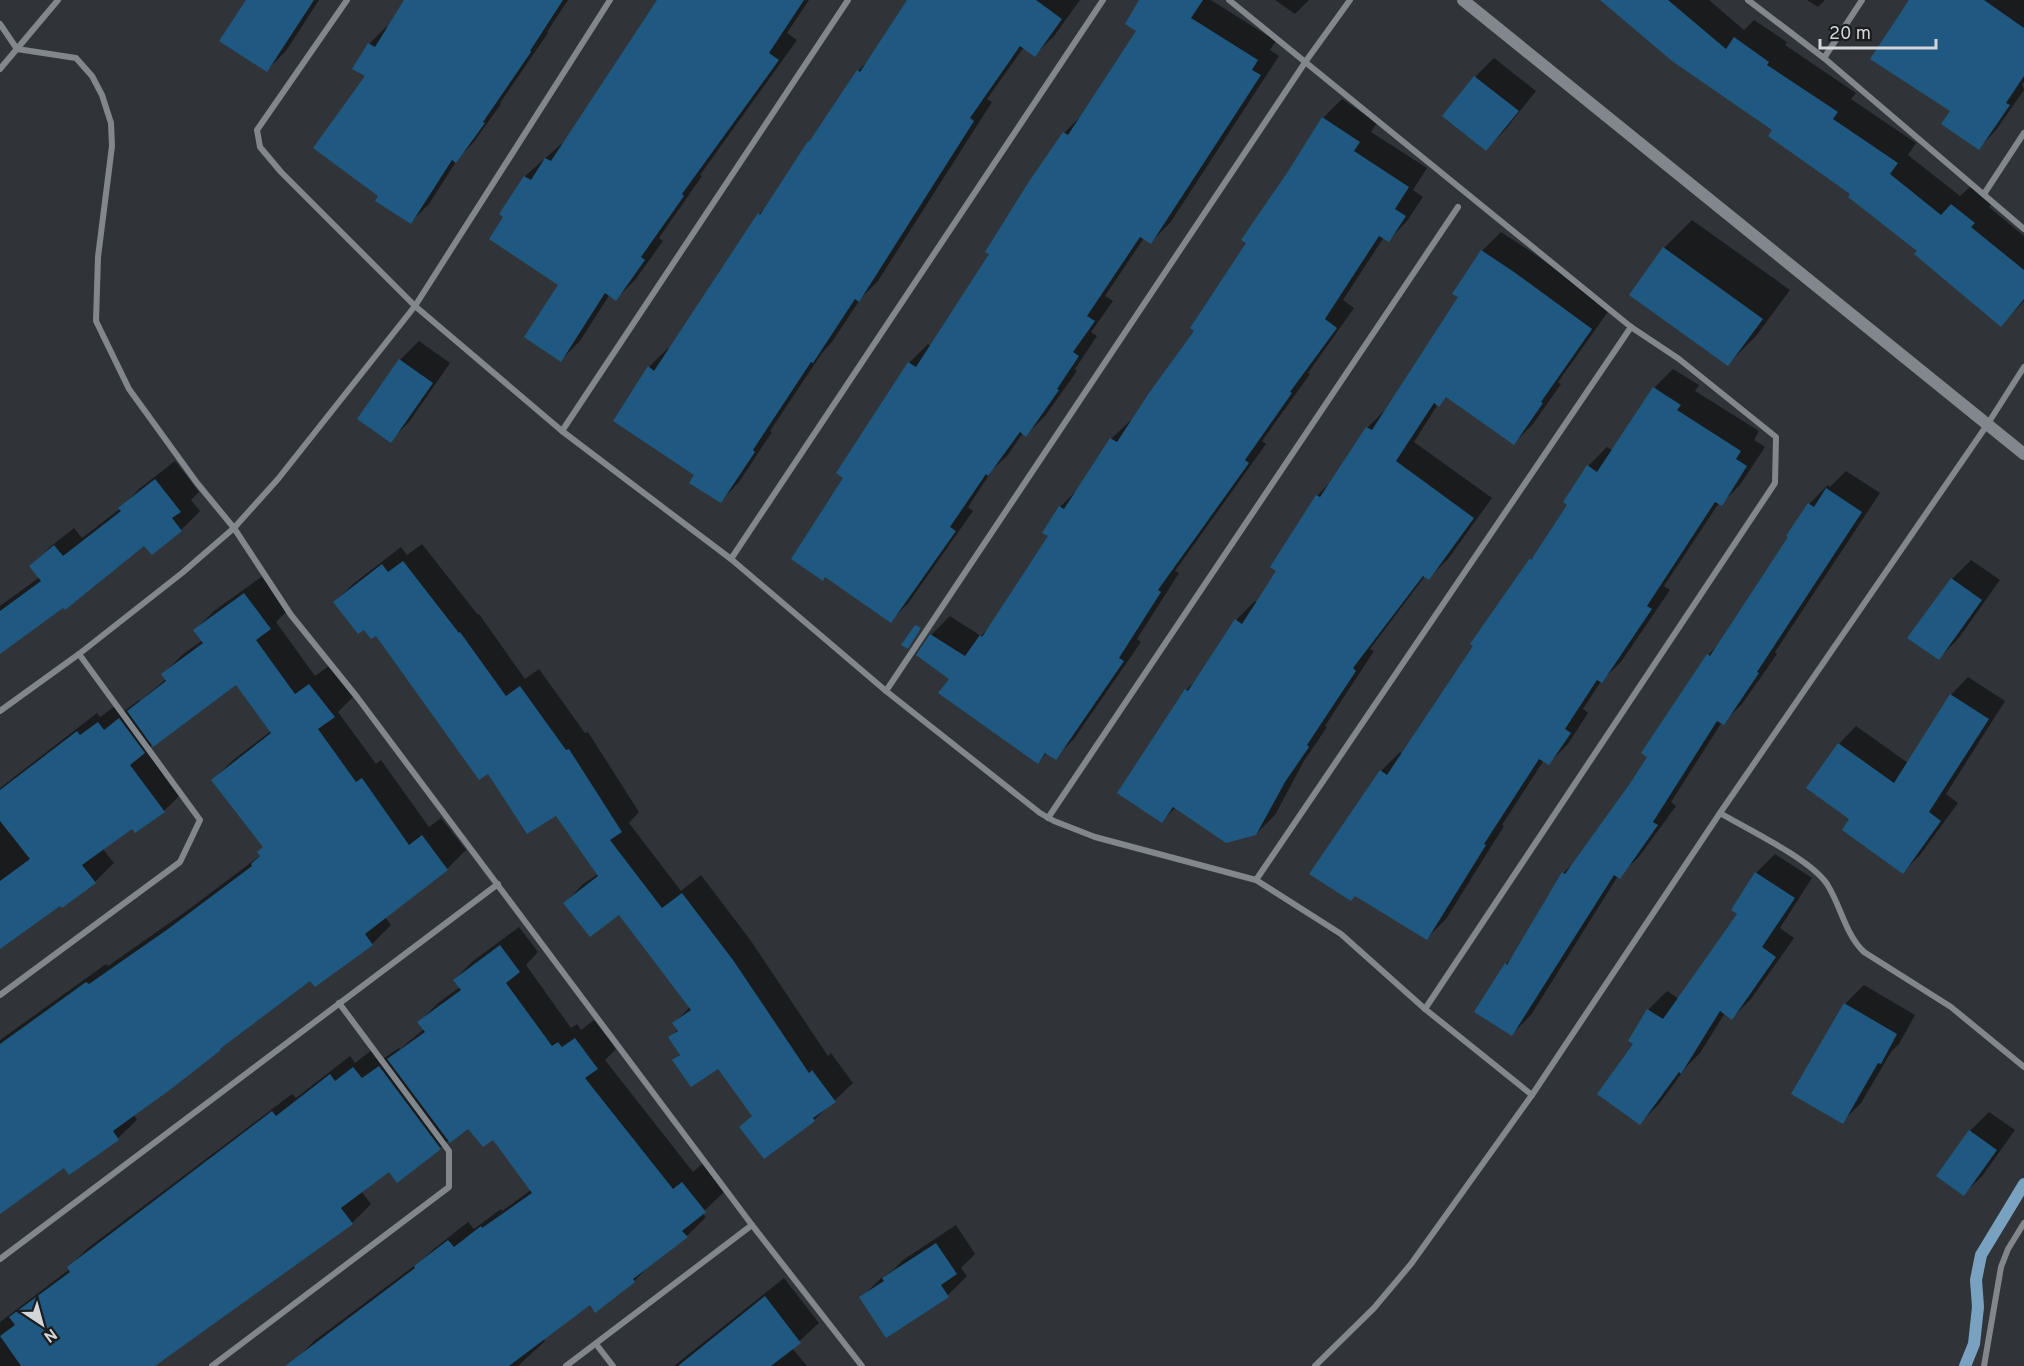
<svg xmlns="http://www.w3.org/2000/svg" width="2024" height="1366" font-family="Overpass,sans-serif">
<rect width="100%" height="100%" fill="#303438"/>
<g fill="#0007">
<polygon points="248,0 319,0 286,51 267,70"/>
<polygon points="405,0 568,0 547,32 548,33 500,103 501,104 473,143 459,157 429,204 411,222 380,196 367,76 369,44 387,26 389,27"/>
<polygon points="659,0 809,0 787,33 797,40 700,175 702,176 659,238 663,241 635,280 616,299 610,294 580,341 561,360 560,285 501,214 525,176 566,140"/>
<polygon points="909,0 1080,0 1054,36 1035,55 1024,47 987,99 992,102 878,281 861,298 832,342 822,353 770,431 772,432 739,482 721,501 696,474 649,367 668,348 670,350 759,214 769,204 858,71 871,58"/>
<polygon points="1151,0 1211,0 1276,41 1270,50 1279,56 1170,223 1151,242 1144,238 1105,296 1113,301 1091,332 1097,336 1075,369 1077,371 1045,416 1026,435 1023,433 1007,456 993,469 968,507 973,511 909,602 891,621 846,478 909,363 928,344 931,346 991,254 1064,133 1083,114 1138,31"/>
<polygon points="1275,0 1309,0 1295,14"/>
<polygon points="1602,0 1709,0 1744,30 1754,20 1787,42 1785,45 1856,93 1851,99 1916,143 1908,155 1960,196 1971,186 1992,203 1989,207 2024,236 2024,301 2001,325 1852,193 1774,130"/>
<polygon points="1807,0 1825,0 1818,7"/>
<polygon points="1910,0 2024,0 2024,82 2022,84 2024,90 1996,130 1979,148 1952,111"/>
<polygon points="1494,58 1536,91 1505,130 1486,149 1444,115 1475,77"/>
<polygon points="1342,99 1377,123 1371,132 1427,168 1413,190 1423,197 1407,221 1389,240 1384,237 1343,300 1354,308 1308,373 1310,374 1262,441 1266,444 1175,571 1179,573 1137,639 1141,642 1074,739 1055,758 1047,753 1038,762 951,678 931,635 950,616 981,636 992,624 1050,536 1044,532 1060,507 1080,487 1111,439 1130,421 1132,422 1196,330 1323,118"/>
<polygon points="1692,220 1790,290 1756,336 1728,364 1664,248"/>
<polygon points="1501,232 1533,253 1610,309 1558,382 1561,384 1533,424 1514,443 1448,396 1438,404 1414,442 1492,498 1448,559 1429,578 1425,576 1370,649 1374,651 1325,726 1327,727 1304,761 1275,815 1256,834 1176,807 1162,821 1186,690 1200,676 1236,620 1255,601 1258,603 1279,570 1272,567 1317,496 1334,478 1367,428 1386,409 1460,297 1482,251"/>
<polygon points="419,341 450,363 409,422 390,441 400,360"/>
<polygon points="1673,369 1699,385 1695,391 1759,431 1754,440 1765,447 1740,485 1721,504 1719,503 1664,586 1670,590 1621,662 1601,681 1583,709 1588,713 1568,744 1549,763 1544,760 1502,825 1504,826 1446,919 1427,938 1381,771 1400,752 1403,755 1475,646 1472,644 1531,559 1538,552 1570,504 1588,466 1607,447 1613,451 1654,388"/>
<polygon points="175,461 199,492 191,500 200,511 181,530 145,544 0,653 0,606 40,577 31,566 50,547 74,528 82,538 121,508 139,489"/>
<polygon points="1846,471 1880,493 1775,652 1777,654 1742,704 1723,723 1722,722 1671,802 1676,806 1638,858 1618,876 1531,1015 1512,1034 1506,964 1513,957 1563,873 1578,859 1632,783 1708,655 1719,644 1790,537 1809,504 1828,485 1830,487"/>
<polygon points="422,544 478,615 479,614 525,679 539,669 585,733 588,732 639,812 629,823 681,891 701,875 751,941 828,1056 831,1053 853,1083 814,1120 764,1157 741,1127 753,1115 719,1067 674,1060 681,1053 670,1038 678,1029 674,1023 691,1006 620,913 565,903 583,884 598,874 556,814 488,772 376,634 364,628 335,602 353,584 401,547 407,555"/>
<polygon points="1971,560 2000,580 1958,639 1939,658 1952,579"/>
<polygon points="264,575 289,609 276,622 315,676 329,666 353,697 338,712 376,764 381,760 429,827 441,818 466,850 447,869 385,917 391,925 372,944 311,979 134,1115 137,1120 118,1138 69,1173 64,1166 0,1212 0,1040 106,964 108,966 188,910 261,855 265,847 213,780 232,761 271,731 236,682 153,744 150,747 183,792 164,811 132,827 103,849 114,863 95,882 61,904 0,948 0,788 97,713 100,717 118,704 123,712 139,700 140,701 166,679 163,674 182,655 203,640 195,630 214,611"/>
<polygon points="1968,677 2005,701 1946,794 1958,803 1920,855 1903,872 1851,819 1808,787 1839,744 1856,726 1908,763 1951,695"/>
<polygon points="1775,854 1812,878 1780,928 1794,938 1751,999 1732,1018 1725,1013 1700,1053 1687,1066 1659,1104 1640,1123 1635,1043 1648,1010 1667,991 1679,999 1739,914 1756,873"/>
<polygon points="519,927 538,952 526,965 571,1028 577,1024 581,1030 594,1020 616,1049 605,1060 693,1172 702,1164 724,1192 702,1213 706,1217 687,1236 652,1263 634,1281 596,1310 590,1303 543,1338 545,1341 518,1366 290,1366 314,1341 422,1260 435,1248 468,1222 474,1229 501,1209 502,1211 531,1190 493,1138 469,1127 449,1140 440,1148 389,1169 361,1191 371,1204 352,1223 153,1366 0,1366 0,1322 70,1269 69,1267 88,1248 292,1094 296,1098 350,1056 355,1063 373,1049 381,1060 399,1048 400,1049 424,1029 419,1022 438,1003 460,987 454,980 473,961"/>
<polygon points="1864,985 1915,1015 1899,1044 1891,1052 1861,1103 1842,1122 1845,1004"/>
<polygon points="1989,1112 2015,1130 1983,1175 1964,1194 1938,1176 1970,1131"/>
<polygon points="956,1225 975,1254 961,1268 967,1276 948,1295 887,1336 861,1298 880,1279 893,1270 903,1260"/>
<polygon points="784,1278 819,1323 792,1348 807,1366 674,1366"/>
</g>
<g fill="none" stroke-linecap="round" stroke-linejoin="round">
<polyline stroke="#79a2c1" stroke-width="12" points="1965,1366 1974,1344 1978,1307 1976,1280 1981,1255 2024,1184"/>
</g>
<g fill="#1f5981">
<polygon points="246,0 314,0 267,72 219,41"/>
<polygon points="404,0 563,0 530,51 531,52 483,122 485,123 456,163 452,160 411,224 375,201 378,196 313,148 365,76 352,69 368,43 375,47"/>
<polygon points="657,0 804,0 769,53 779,60 682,194 684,196 641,257 645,260 616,301 605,293 561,362 524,337 558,285 489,239 503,217 499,214 524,176 531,180 545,158 551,161"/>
<polygon points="907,0 1036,0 1062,19 1035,57 1020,46 970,118 974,121 859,302 855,299 813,363 811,362 753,450 755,452 721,503 689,483 694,475 613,421 648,366 654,371 758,213 760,215 808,141 809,142 857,70 860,72"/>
<polygon points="1139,0 1203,0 1191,18 1258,60 1252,70 1261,75 1151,244 1140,237 1087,316 1095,321 1073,352 1079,356 1057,389 1059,390 1026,437 1020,432 988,476 986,474 950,527 956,531 891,623 825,577 823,581 791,559 843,478 836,473 908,362 916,367 989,254 985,252 1028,183 1063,132 1068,135 1136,31 1125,24"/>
<polygon points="1600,0 1668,0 1726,49 1734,37 1769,62 1767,65 1838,112 1833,119 1898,163 1890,174 1941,215 1951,204 1975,223 1971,227 2024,270 2024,299 2001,327 1914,254 1917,251 1848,197 1850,194 1768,136 1772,130 1672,61"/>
<polygon points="1909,0 1984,0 2024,28 2024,76 2006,103 2010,105 1979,150 1941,124 1950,111 1870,59"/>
<polygon points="1474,76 1519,111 1486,151 1442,116"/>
<polygon points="1322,117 1360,142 1354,151 1409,187 1395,209 1406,216 1389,242 1379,236 1325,319 1337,328 1290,392 1292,393 1245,460 1249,463 1158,590 1161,592 1119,658 1124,661 1056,760 1045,753 1038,764 938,693 949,679 916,655 930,634 965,656 980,635 982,637 1048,536 1042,533 1059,506 1064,509 1110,438 1117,442 1149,393 1194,331 1190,328 1246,243 1241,240 1287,173"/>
<polygon points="1663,247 1763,319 1728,366 1629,295"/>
<polygon points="1481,250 1514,272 1592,329 1541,402 1543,403 1514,445 1446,397 1439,407 1434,403 1396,461 1474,518 1429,580 1423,576 1353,668 1356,671 1307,745 1309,747 1285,782 1256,835 1226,843 1173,807 1162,823 1117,793 1185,689 1188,691 1235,619 1242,624 1276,571 1270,567 1316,495 1320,497 1366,427 1372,430 1458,297 1452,294"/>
<polygon points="399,359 433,383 391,443 357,419"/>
<polygon points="1653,387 1681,405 1677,410 1741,451 1736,459 1747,466 1722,506 1715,502 1647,606 1652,609 1602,683 1597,680 1565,729 1571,733 1549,765 1539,759 1484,844 1486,845 1427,940 1355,896 1351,901 1309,874 1380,770 1387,775 1473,646 1470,644 1530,558 1531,560 1567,505 1563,502 1587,465 1597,472"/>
<polygon points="155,479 181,512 172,518 182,531 152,555 144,546 65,610 63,608 0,654 0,611 41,581 29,566 54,545 63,556 121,511 118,508"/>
<polygon points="1826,488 1862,512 1757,672 1759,673 1724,725 1717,721 1653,822 1658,825 1620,879 1614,875 1512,1036 1474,1012 1505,963 1507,965 1562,872 1565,874 1631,782 1647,757 1641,753 1707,654 1710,656 1788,537 1786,536 1808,503 1814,507"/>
<polygon points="403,561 459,633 460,632 506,696 520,686 566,750 569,749 622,832 610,840 662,908 682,893 733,960 809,1073 812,1070 836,1102 813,1118 815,1121 764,1159 739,1127 752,1116 718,1069 691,1087 672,1060 680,1055 668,1037 678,1031 672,1023 691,1010 619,915 590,937 563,903 598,876 556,816 527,834 488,774 479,780 376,636 371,639 364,630 358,634 333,602 382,564 388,572"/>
<polygon points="1951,578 1982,600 1939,660 1907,638"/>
<polygon points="244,593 271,629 256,640 295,694 309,684 335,717 318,729 356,782 362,778 409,845 422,835 448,870 365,934 373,945 315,987 310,981 220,1049 221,1050 171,1089 113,1131 119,1140 69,1175 64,1168 0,1214 0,1044 86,982 89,984 168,929 252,866 251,864 260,856 257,852 263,847 211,780 271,733 236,685 153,747 127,711 166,681 161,674 203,643 193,630"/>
<polygon points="915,625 921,628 908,649 901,645"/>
<polygon points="1950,694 1989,719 1929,812 1941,821 1903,874 1842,830 1849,819 1806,788 1838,743 1894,783"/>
<polygon points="119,718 145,753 130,765 165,812 135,833 132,829 82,865 96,883 62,908 60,906 0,949 0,881 30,859 0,821 0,790 77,731 80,735 98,722 104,730"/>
<polygon points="1755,872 1795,898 1762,947 1776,957 1732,1020 1720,1011 1681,1074 1679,1072 1640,1125 1597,1094 1633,1044 1628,1041 1647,1009 1663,1019 1737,914 1731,910"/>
<polygon points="500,945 520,972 506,983 552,1046 558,1042 562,1047 575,1038 598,1069 585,1078 673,1189 682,1182 706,1212 682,1231 688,1237 633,1279 635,1282 595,1313 590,1305 509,1366 285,1366 415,1268 414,1266 448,1240 454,1247 481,1226 482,1228 532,1193 493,1140 483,1147 468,1129 450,1143 387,1059 425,1032 417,1022 461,990 453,980"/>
<polygon points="1844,1003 1897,1034 1881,1064 1878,1063 1843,1124 1791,1094"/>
<polygon points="379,1066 441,1149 397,1183 389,1172 341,1208 353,1224 155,1366 21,1366 0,1336 15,1325 9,1317 70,1272 67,1267 272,1111 276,1116 330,1074 335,1081 353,1067 362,1078"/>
<polygon points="1969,1130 1997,1150 1964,1196 1936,1176"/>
<polygon points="936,1243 957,1274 941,1285 949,1297 886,1338 859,1297 884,1281 882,1278"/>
<polygon points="765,1296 801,1343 771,1366 678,1366"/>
</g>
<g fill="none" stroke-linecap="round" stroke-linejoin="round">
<g stroke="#81878c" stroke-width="6">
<polyline points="347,0 257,130 260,147 281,172 415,306 562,431 731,559 886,691 1040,813 1054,821 1095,837 1256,880 1341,934 1425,1009 1532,1095"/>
<polyline points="1229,0 1631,327 1679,359 1776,437 1775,483 1425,1009"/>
<polyline points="1748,0 1824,58 2024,229"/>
<polyline points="0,24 17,49 76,58 92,76 102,95 111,123 112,146 98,257 96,321 129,389 197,483 234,528 291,615 357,697 752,1225 862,1366"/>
<polyline points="1824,58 1862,0"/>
<polyline points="0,69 58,0"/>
<polyline points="1984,194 2024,133"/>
<polyline points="562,431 848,0"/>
<polyline points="731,559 1103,0"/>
<polyline points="886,691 1306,61 1350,0"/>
<polyline points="0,711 79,654 182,573 234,528 278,479 415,306 610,0"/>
<path d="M1720,813C1747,829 1810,859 1827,884C1841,906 1845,934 1864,952L1951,1007L2024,1067"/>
<polyline points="1048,818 1458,207"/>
<polyline points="1256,880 1631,327"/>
<polyline points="0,995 180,862 200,820 79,654"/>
<polyline points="0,1259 498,884"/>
<polyline points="596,1344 613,1366"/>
<polyline points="212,1366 449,1187 449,1151 339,1003"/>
<polyline points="566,1366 752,1225"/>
<polyline points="1315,1366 1374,1308 1411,1264 1532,1095 1720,813 1987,425 2024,367"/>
<polyline points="1984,1366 2001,1267 2008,1249 2024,1223"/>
</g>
<polyline stroke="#81878c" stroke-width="12" points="1463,0 2024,454"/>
</g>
<g transform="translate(42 1324) rotate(144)" stroke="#1a1c1e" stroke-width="4.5" paint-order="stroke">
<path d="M0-4.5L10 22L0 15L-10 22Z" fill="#d3d6d9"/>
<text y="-9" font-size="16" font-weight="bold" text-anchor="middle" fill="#d3d6d9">N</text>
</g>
<path d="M1820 39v9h116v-9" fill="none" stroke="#d3d6d9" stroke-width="3"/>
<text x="1829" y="39" font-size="18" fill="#d3d6d9" stroke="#1a1c1e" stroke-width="4.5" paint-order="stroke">20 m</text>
</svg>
